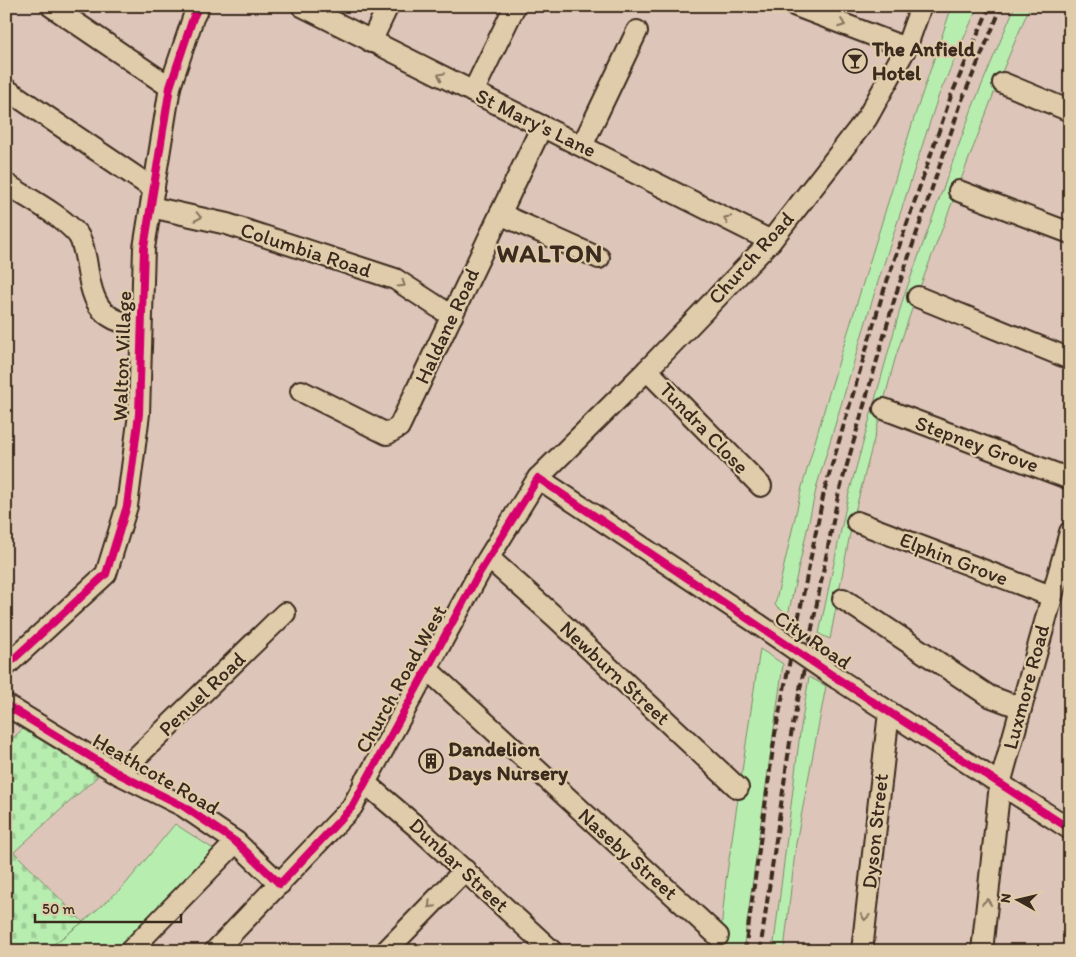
<svg xmlns="http://www.w3.org/2000/svg" width="1076" height="957" font-family="Itim,sans-serif">
<defs>
<pattern id="cemetery-stones" width="16" height="16" patternUnits="userSpaceOnUse" patternTransform="scale(1.25)"><rect width="16" height="16" fill="#b7eeb0"/><path d="M2 7V4a2 2 0 0 1 4 0v3zM10 15v-3a2 2 0 0 1 4 0v3z" fill="#9ecc97"/></pattern>
</defs>
<rect width="100%" height="100%" fill="#dec5b9"/>
<filter id="ink" filterUnits="userSpaceOnUse"><feTurbulence type="fractalNoise" baseFrequency=".02" numOctaves="2"/><feDisplacementMap in="SourceGraphic" scale="10" xChannelSelector="R" yChannelSelector="G"/><feConvolveMatrix kernelMatrix="1 2 1 2 8 2 1 2 1" color-interpolation-filters="sRGB"/></filter>
<g filter="url(#ink)">
<g fill="#b7eeb0" stroke="#798c67">
<polygon points="952,6 978,6 938,97 876,288 817,485 788,615 775,605 802,487 827,400 914,118"/>
<polygon points="1015,6 1030,6 1002,72 915,300 895,359 852,523 830,639 819,634 848,497 903,299 973,106"/>
<polygon points="760,649 783,664 743,951 719,951 726,880"/>
<polygon points="809,677 826,686 796,843 784,951 773,951 800,733"/>
<polygon points="175,824 221,854 126,951 64,951 54,944 83,922 124,886"/>
</g>
<polygon fill="url(#cemetery-stones)" stroke="#798c67" points="23,729 98,776 14,852 83,922 54,944 6,951 6,744"/>
<g fill="none" stroke-linecap="round" stroke-linejoin="round">
<g stroke="#3b2a1e" stroke-width="24">
<g id="minor">
<polyline points="51,6 170,87"/>
<polyline points="302,6 771,241"/>
<polyline points="796,6 906,48"/>
<polyline points="371,42 388,6"/>
<polyline points="1003,83 1070,111"/>
<polyline points="6,89 154,189"/>
<polyline points="473,92 515,6"/>
<polyline points="582,146 637,31"/>
<path d="M6,184C26,197 64,217 78,235C83,242 84,252 86,260C92,298 96,322 140,325"/>
<polyline points="959,191 1070,233"/>
<polyline points="151,207 227,224 395,279 452,316"/>
<polyline points="500,214 599,258"/>
<polyline points="918,297 1070,359"/>
<polyline points="647,370 761,486"/>
<polyline points="301,391 387,434 399,427 542,126"/>
<polyline points="884,409 1070,479"/>
<polyline points="538,478 758,624"/>
<polyline points="857,522 1051,596"/>
<polyline points="490,559 554,616 738,788"/>
<polyline points="843,599 989,696 1021,708"/>
<polyline points="6,666 106,574 127,506 139,414 144,248 170,87 193,18 199,6"/>
<polyline points="427,669 718,936"/>
<polyline points="838,679 1070,829"/>
<polyline points="6,705 119,774 183,806 236,842 280,884"/>
<polyline points="119,774 285,613"/>
<polyline points="364,782 417,827 552,951"/>
<polyline points="130,951 236,842"/>
<polyline points="215,951 352,807 478,575 538,478 647,370 771,241 867,118 906,48 921,6"/>
<polyline points="386,951 465,870"/>
<polyline points="862,951 889,712"/>
<polyline points="982,951 1000,784 1070,532"/>
</g>
</g>
<use href="#minor" stroke="#e0ccaa" stroke-width="20"/>
<g stroke="#3b2a1e" stroke-width="4" stroke-dasharray="8 4" stroke-linecap="butt">
<polyline points="745,951 775,734 824,492 882,296 951,96 990,6"/>
<polyline points="760,951 791,735 838,496 896,294 962,100 1002,6"/>
</g>
<g stroke="#3b2a1e" stroke-width="24" stroke-linecap="butt">
<polyline id="minor-bridge" points="758,624 838,679"/>
</g>
<use href="#minor-bridge" stroke="#e0ccaa" stroke-width="20"/>
<g stroke="#e0ccaa" stroke-width="11">
<g id="cycleway">
<polyline points="6,666 106,574 127,506 139,414 144,248 170,87 193,18 199,6"/>
<polyline points="6,705 119,774 183,806 236,842 280,884 352,807 478,575 538,478 838,679 1070,829"/>
</g>
</g>
<use href="#cycleway" stroke="#d6006c" stroke-width="8"/>
</g>
<defs><path id="oneway-chevron" d="M-2-3.5L2.5 0L-2 3.5" fill="none" stroke-width="1.6" stroke-linecap="round" stroke-linejoin="round" transform="scale(1.25)"/></defs>
<g stroke="#85735d">
<use href="#oneway-chevron" transform="translate(842 24) rotate(20)"/>
<use href="#oneway-chevron" transform="translate(441 76) rotate(-154)"/>
<use href="#oneway-chevron" transform="translate(198 217) rotate(12)"/>
<use href="#oneway-chevron" transform="translate(727 219) rotate(-153)"/>
<use href="#oneway-chevron" transform="translate(402 284) rotate(32)"/>
<use href="#oneway-chevron" transform="translate(987 902) rotate(-84)"/>
<use href="#oneway-chevron" transform="translate(431 905) rotate(134)"/>
<use href="#oneway-chevron" transform="translate(865 917) rotate(96)"/>
</g>
</g>
<defs>
<g id="bar-ring" transform="scale(1.25)"><circle r="9.5" fill="#e0ccaa" stroke="#3b2a1e" stroke-width="1.5"/><path d="M-6-5H6L.8 .8V4.5H3.5V6h-7V4.5H-.8V.8Z" fill="#3b2a1e"/></g>
<g id="building-ring" transform="scale(1.25)"><circle r="9.5" fill="#e0ccaa" stroke="#3b2a1e" stroke-width="1.5"/><path d="M-4-6H4V6H1V3H-1V6H-4ZM-2.5-4.3h1.7v1.8h-1.7ZM.8-4.3h1.7v1.8H.8ZM-2.5-1h1.7V.8h-1.7ZM.8-1h1.7V.8H.8Z" fill="#3b2a1e"/></g>
</defs>
<g fill-rule="evenodd">
<use href="#bar-ring" x="855" y="61"/>
<use href="#building-ring" x="431" y="761"/>
</g>
<g text-anchor="middle" stroke-width="4.5" stroke-linejoin="round" paint-order="stroke">
<g font-size="21" font-weight="bold" fill="#3b2a1e" stroke="#e0ccaa" text-anchor="start">
<text x="872" y="56">The Anfield<tspan x="872" dy="24">Hotel</tspan></text>
<text x="448" y="756">Dandelion<tspan x="448" dy="24">Days Nursery</tspan></text>
</g>
<g font-size="21" fill="#3b2a1e" stroke="#e0ccaa">
<text transform="translate(536 123) rotate(26)" y="7">St Mary's Lane</text>
<text transform="translate(306 250) rotate(18)" y="7">Columbia Road</text>
<text transform="translate(751 258) rotate(-48)" y="7">Church Road</text>
<text transform="translate(447 326) rotate(-65)" y="7">Haldane Road</text>
<text transform="translate(122 356) rotate(-88)" y="7">Walton Village</text>
<text transform="translate(704 428) rotate(46)" y="7">Tundra Close</text>
<text transform="translate(977 444) rotate(20)" y="7">Stepney Grove</text>
<text transform="translate(954 559) rotate(21)" y="7">Elphin Grove</text>
<text transform="translate(813 640) rotate(34)" y="7">City Road</text>
<text transform="translate(615 673) rotate(43)" y="7">Newburn Street</text>
<text transform="translate(401 679) rotate(-61)" y="7">Church Road West</text>
<text transform="translate(1026 687) rotate(-75)" y="7">Luxmore Road</text>
<text transform="translate(202 694) rotate(-44)" y="7">Penuel Road</text>
<text transform="translate(156 774) rotate(30)" y="7">Heathcote Road</text>
<text transform="translate(875 831) rotate(-84)" y="7">Dyson Street</text>
<text transform="translate(628 854) rotate(42)" y="7">Naseby Street</text>
<text transform="translate(459 865) rotate(43)" y="7">Dunbar Street</text>
</g>
<g font-size="26" font-weight="bold" letter-spacing="1" fill="#3b2a1e" stroke="#e0ccaa">
<text x="550" y="262">WALTON</text>
</g>
</g>
<rect width="1076" height="957" fill="none" stroke="#e0ccaa" stroke-width="25"/>
<rect x="12" y="12" width="1051" height="932" fill="none" stroke="#3b2a1e" stroke-width="2" filter="url(#ink)"/>
<g transform="translate(1018 900) rotate(278)" stroke="#e0ccaa" stroke-width="4" paint-order="stroke">
<path d="M0-4L9 19L0 12L-9 19Z" fill="#3b2a1e"/>
<text y="-8" font-size="14" font-weight="bold" text-anchor="middle" fill="#3b2a1e">N</text>
</g>
<path d="M35 914v8h146v-8" fill="none" stroke="#3b2a1e" stroke-width="2.5"/>
<text x="42" y="914" font-size="15" fill="#3b2a1e" stroke="#e0ccaa" stroke-width="4" paint-order="stroke">50 m</text>
</svg>
